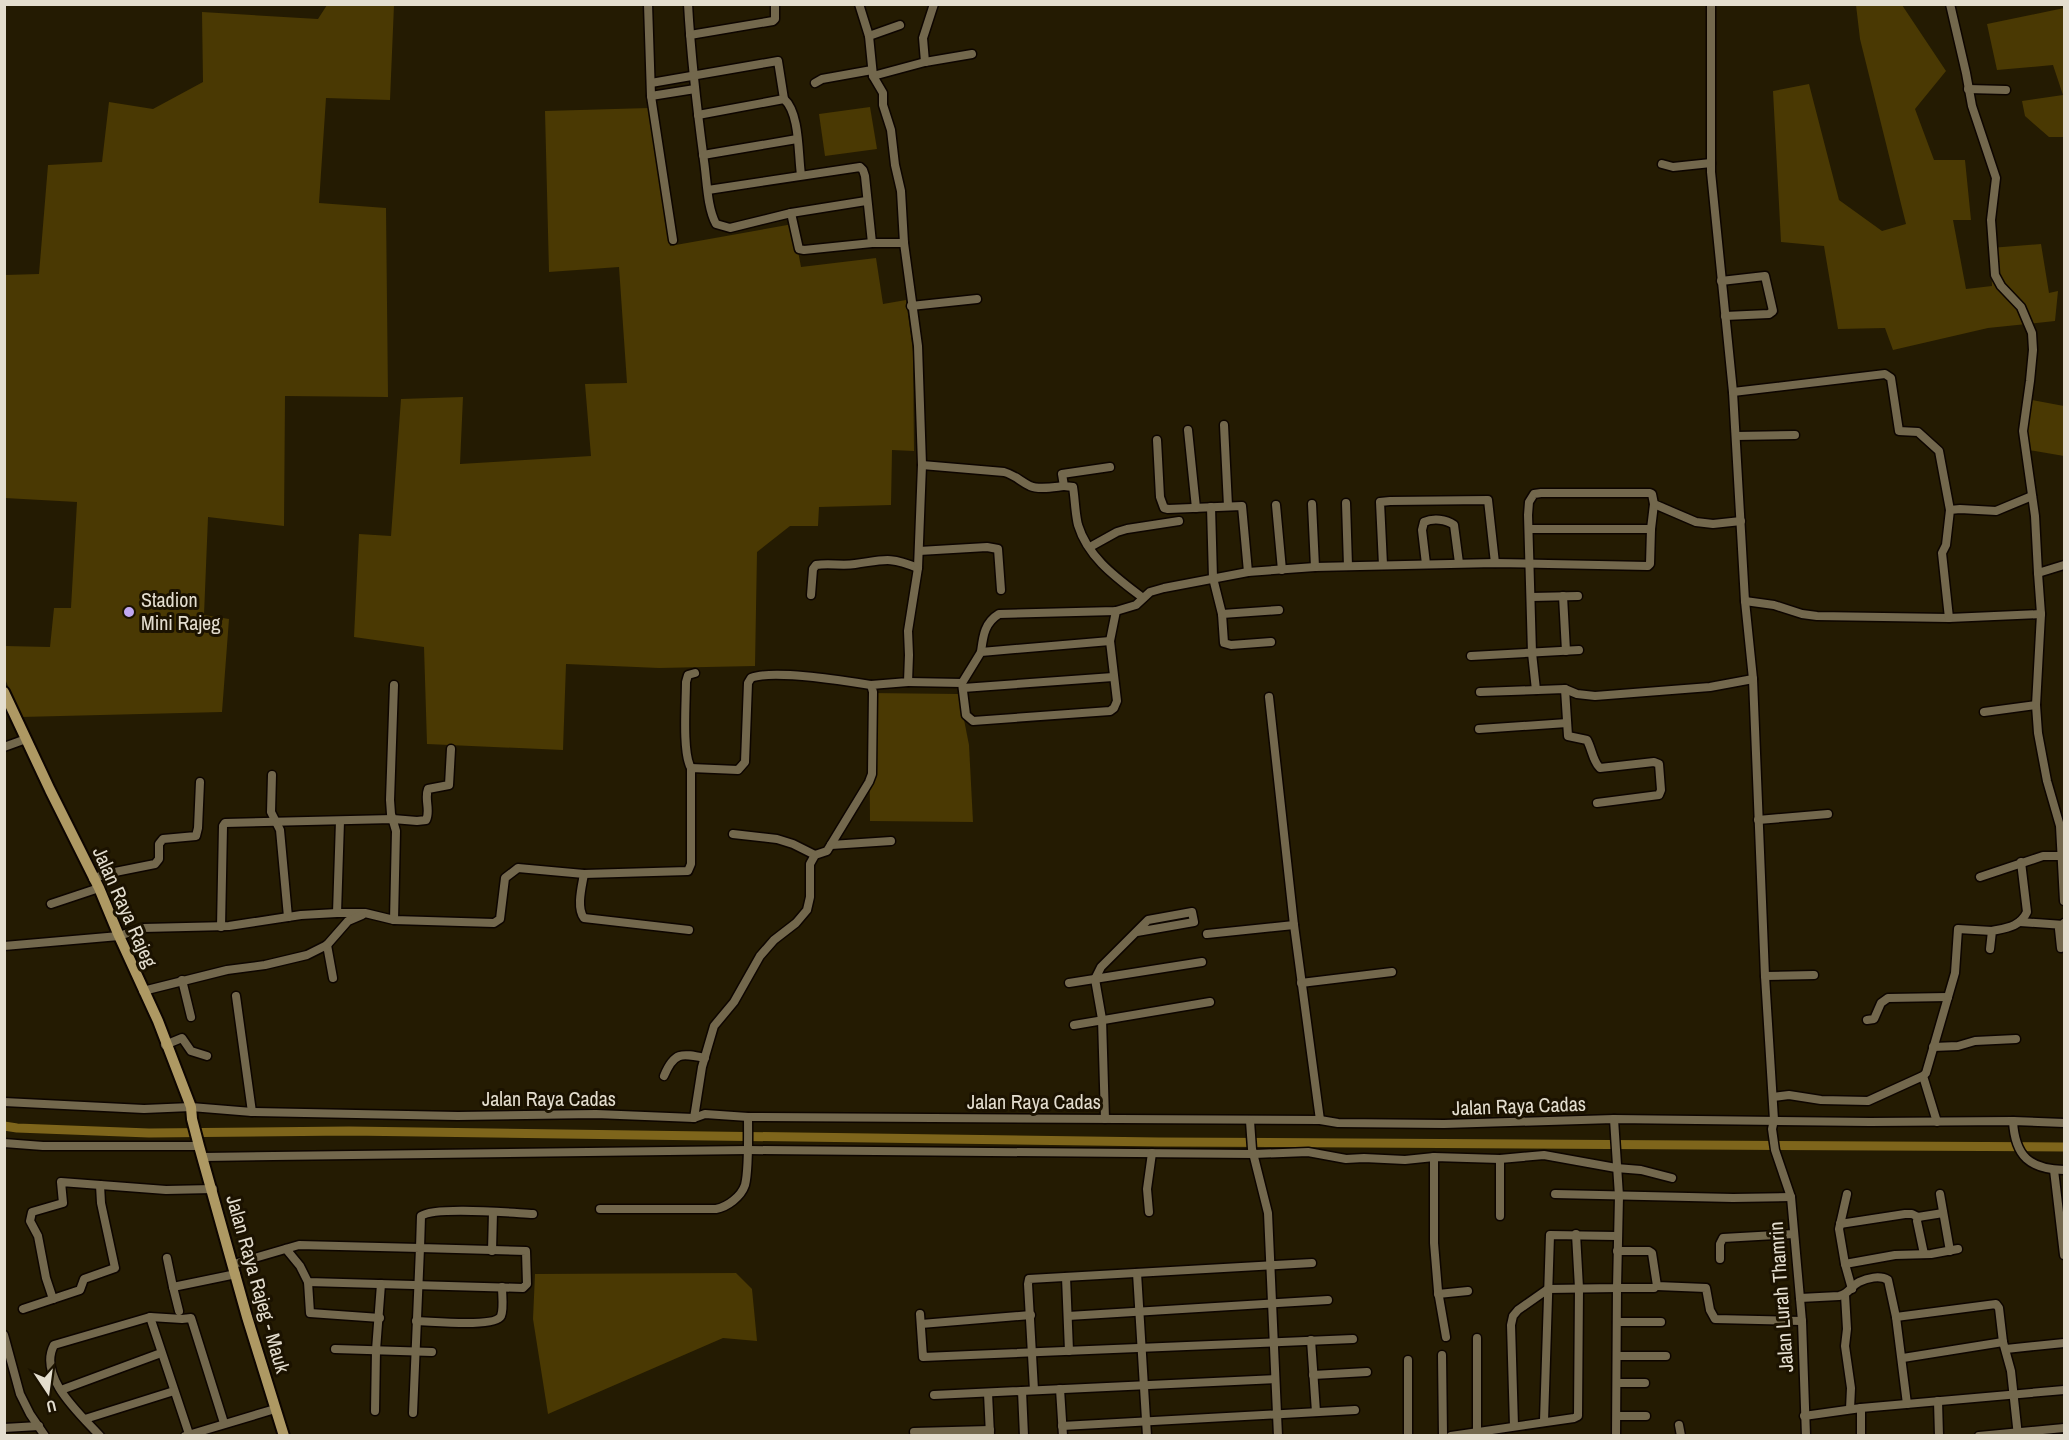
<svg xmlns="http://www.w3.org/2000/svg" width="2069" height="1440" font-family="'Archivo Narrow',sans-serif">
<rect width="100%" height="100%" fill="#241b02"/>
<g fill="#4a3903">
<polygon points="327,5 394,5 390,100 326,98 319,203 386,208 388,397 285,396 284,526 208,517 204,615 229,619 222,712 21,717 5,679 5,646 50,647 54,608 71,608 77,502 5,498 5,275 39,274 48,165 102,162 109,102 153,109 203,82 202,12 318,19"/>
<polygon points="1856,5 1902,5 1946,71 1915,109 1934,160 1965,160 1971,220 1953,220 1966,289 1992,286 1990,248 2041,244 2049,293 2058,291 2055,321 1988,328 1893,350 1885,328 1838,329 1824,246 1781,242 1773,91 1809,84 1839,200 1882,231 1906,224 1860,39"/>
<polygon points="2064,8 2064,137 2049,137 2025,116 2022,101 2063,95 2053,65 1997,70 1987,24"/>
<polygon points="870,107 877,149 825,156 819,114"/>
<polygon points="649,108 670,246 793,224 801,267 876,258 883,304 906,300 913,351 914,451 892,450 891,505 819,507 818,526 790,526 757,552 755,666 659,668 566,664 563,750 427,744 424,647 354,637 359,534 391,536 401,399 463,397 460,464 591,456 585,384 627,383 619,267 549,272 545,111"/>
<polygon points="2022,398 2064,406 2064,456 2023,449"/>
<polygon points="869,693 959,694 969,745 973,822 870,821"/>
<polygon points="736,1273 752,1289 757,1341 723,1338 548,1414 533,1319 535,1274"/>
</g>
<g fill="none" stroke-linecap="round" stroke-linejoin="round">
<polyline stroke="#7e651b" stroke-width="9" points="4,1126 17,1128 149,1133 349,1131 1159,1142 2064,1147"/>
<g stroke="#0d0500" stroke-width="11">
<g id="minor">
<polyline points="648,4 651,96 673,240"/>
<path d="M688,4C691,57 697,109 704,161C707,181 707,207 716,224L730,228L791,213L866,201"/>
<polyline points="1711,4 1711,172 1733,392 1745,601 1753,679 1765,976 1774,1120 1772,1129 1775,1150 1791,1197 1802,1321 1806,1436"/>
<polyline points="1950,4 1966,73 1972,106 1996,178 1991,220 1995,275 2001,286 2021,307 2032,333 2033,350 2030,381 2023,431 2035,516 2038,573 2064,565"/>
<polyline points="690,35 773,21 775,19 775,4"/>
<polyline points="869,36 900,25"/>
<polyline points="925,62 923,38 934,4"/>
<polyline points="873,76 925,62 972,54"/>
<polyline points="651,83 778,61 784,99"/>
<polyline points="815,83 822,79 872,70"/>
<polyline points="1968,89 2006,90"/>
<polyline points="651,96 695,89"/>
<path d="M698,115L784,99C800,113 798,154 801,175"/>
<polyline points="703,155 797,139"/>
<polyline points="1662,164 1673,167 1711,163"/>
<polyline points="708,190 860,167 863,170 865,176 872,243 904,243"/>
<polyline points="791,213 799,249 804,250 872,243"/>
<polyline points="1721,281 1765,276 1773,311 1769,314 1725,316"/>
<polyline points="911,306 977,299"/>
<polyline points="1733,392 1885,374 1891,378 1899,431 1918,432 1939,451 1950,510"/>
<polyline points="1224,425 1228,506"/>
<polyline points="1188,430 1196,508"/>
<polyline points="1736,436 1795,435"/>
<polyline points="1157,440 1160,497 1164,508 1168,509 1242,506 1248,572"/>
<path d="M922,465L1004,472C1015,475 1020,481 1030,486C1039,490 1054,487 1064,486"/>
<path d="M1110,467L1062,474L1064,486L1073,487C1075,499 1075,513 1078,525C1088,558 1117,578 1143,598"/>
<polyline points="1346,503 1348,566"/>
<polyline points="1312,504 1315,567"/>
<polyline points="1276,505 1282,570"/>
<polyline points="1211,507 1213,578 1222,614 1224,643 1231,645 1271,642"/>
<polyline points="1529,529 1651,529"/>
<polyline points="1090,547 1117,532 1127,529 1179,521"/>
<polyline points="919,551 987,547 998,549 1001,590"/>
<path d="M1426,564L1422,530L1424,522C1433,518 1446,519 1454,525L1459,563"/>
<polyline points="1383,565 1380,502 1390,501 1488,500 1495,563"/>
<path d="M811,595L813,569L816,565C829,563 843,566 855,564C884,560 889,556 918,568"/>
<polyline points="1563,596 1566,651"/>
<polyline points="1531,597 1578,596"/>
<polyline points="1745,601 1774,605 1802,614 1817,616 1949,618 2041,614 2038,573"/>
<polyline points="1222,614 1279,610"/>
<polyline points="2041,614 2036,705 2038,733 2047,781 2060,826 2064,901"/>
<polyline points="1949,618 1942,553 1946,545 1950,510 1960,509 1996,511 2032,496"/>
<path d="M981,652C983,637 984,623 999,614L1116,611L1136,605L1150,592L1164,588L1248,572L1315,567L1495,563L1648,566L1650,564L1651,529L1654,504"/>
<polyline points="1471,656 1579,650"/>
<polyline points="908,682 962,683 966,715 973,721 1110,711 1114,708 1117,701 1110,641 1116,611"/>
<polyline points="962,683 981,652 1110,641"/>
<polyline points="963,688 1113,677"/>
<path d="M1565,689L1568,736L1587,740C1592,749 1593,762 1600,768L1654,762L1659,764L1661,790L1659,795L1597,803"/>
<polyline points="1536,690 1532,653 1528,515 1529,502 1534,494 1541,493 1650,493 1652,494 1654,504 1696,522 1713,524 1741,521"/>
<polyline points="1480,692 1565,689 1577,694 1595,696 1710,687 1753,679"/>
<polyline points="1269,697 1294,925 1320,1120"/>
<polyline points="1984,712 2036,705"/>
<polyline points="1479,729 1567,723"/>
<polyline points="4,747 26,739"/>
<path d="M691,768C682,753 686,702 686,682L688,675L695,673"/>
<polyline points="272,775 271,812 280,830 288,917"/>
<polyline points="1758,820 1828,814"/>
<polyline points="733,834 777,839 793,844 815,855"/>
<polyline points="831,845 891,841"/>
<path d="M584,874C582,886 576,908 584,918L689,930"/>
<polyline points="1980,877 2043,856 2064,856"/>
<polyline points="93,879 105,874 155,864 159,859 159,844 163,839 196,836 198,828 200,782"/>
<polyline points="51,904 99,888"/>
<polyline points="337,913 340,821"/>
<polyline points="394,920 396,831 391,814 390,800 394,685"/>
<polyline points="2020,922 2064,925"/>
<path d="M221,927L223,826L225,823L393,819L417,821L426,820C431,811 424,799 428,789L449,785L451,749"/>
<polyline points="1207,934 1294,925"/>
<polyline points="327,945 333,978"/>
<path d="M4,946L119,936L143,928L229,926L301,915L337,913H365L394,920L494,923L500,919L505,878L518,868L584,874L688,871L691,864V768L738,770L745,762L748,683L751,678C773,669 845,681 871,685"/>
<polyline points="2061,948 2059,929 2064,923"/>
<path d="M1990,949L1992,931C2006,928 2020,927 2027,912L2021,862"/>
<polyline points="1765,976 1814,975"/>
<polyline points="182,980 191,1017"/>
<polyline points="1069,983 1202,962"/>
<polyline points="1301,983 1392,972"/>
<polyline points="143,991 227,970 265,965 307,955 327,945 348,921 362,915"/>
<polyline points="236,996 252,1112"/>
<polyline points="1867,1020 1874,1019 1881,1003 1888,998 1948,997"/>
<polyline points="1074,1025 1210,1002"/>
<polyline points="165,1045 182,1038 191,1051 207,1056"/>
<polyline points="1933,1047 1958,1046 1975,1041 2016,1039"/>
<path d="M664,1076C674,1052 681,1053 705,1058"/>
<polyline points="1923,1076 1937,1122"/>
<polyline points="1773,1097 1789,1095 1821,1100 1868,1101 1923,1076 1926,1073 1955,973 1958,929 1992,931"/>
<polyline points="4,1102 144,1109 191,1107 252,1112 458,1116 596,1114 694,1118 705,1114 748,1117 1320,1120 1338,1123 1444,1124 1614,1119 1870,1122 2013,1121 2064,1123"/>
<polyline points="694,1118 702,1067 714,1026 734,1002 760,956 774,940 796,923 807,910 810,897 810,864 815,855 827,851 869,782 872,774 873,692 871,685 908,682 909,655 908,631 918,568 922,465 918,346 904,243 901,191 895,165 891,130 883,105 883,93 873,76 869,36 859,4"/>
<polyline points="1105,1119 1102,1019 1095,979 1101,967 1148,920 1192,912 1194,922 1137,932"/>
<polyline points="1250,1121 1252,1149 1268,1213 1278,1436"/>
<path d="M2013,1121C2015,1157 2030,1169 2064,1170"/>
<polyline points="4,1143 43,1146 199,1146"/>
<polyline points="203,1157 748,1150 1254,1154 1308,1152 1346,1159 1364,1158 1405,1160 1434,1157 1500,1159 1544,1155 1616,1168 1641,1170 1672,1178"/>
<polyline points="1434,1157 1434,1243 1438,1291 1446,1337"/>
<polyline points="1500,1159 1500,1216"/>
<polyline points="2054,1170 2064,1255"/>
<polyline points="1555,1194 1733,1198 1791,1197"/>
<polyline points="1847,1194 1839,1229 1845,1264 1852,1289"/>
<polyline points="1940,1194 1950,1251"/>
<path d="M600,1209H716C727,1207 741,1197 745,1185C749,1170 748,1134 748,1117"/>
<polyline points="1149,1212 1147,1189 1152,1153"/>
<polyline points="1918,1217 1917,1221 1924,1254"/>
<polyline points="1840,1224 1905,1214 1912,1214 1918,1217 1943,1213"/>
<path d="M286,1249L300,1266L308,1282L523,1288L527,1284L526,1251L420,1248L421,1216C435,1206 512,1213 533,1214"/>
<polyline points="492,1251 493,1212"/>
<polyline points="1617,1251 1649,1251 1652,1253 1657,1286 1706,1288 1710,1310 1715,1319 1802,1321"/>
<polyline points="167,1258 173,1287"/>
<polyline points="1720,1259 1720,1244 1723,1238 1794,1234"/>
<polyline points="234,1264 299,1245 420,1248 413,1413"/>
<polyline points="1845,1264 1895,1255 1931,1254 1958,1249"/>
<polyline points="1137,1273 1147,1436"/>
<polyline points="1066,1277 1069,1351"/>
<polyline points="308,1282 310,1313 380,1318"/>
<polyline points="1438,1294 1468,1291"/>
<polyline points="1845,1295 1847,1329 1845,1346 1851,1388 1850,1409"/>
<path d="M1800,1298L1839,1296C1849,1294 1851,1286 1859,1282C1867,1278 1880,1275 1888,1280L1896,1317L1907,1404"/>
<polyline points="53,1299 46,1278 38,1236 30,1221 32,1212 63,1203 61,1182 166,1190 213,1189"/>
<polyline points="23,1309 80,1290 84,1279 115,1268 101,1203 100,1185"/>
<polyline points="179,1311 173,1287 236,1274"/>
<polyline points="920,1314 923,1357 1353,1339"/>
<polyline points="1068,1316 1328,1300"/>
<polyline points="150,1317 189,1434"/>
<polyline points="1896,1317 1996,1304 1999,1308 2003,1342 2011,1371 2018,1436"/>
<path d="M416,1321C430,1321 495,1328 501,1316C504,1309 502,1295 502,1287"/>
<polyline points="1617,1322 1661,1322"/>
<polyline points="921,1324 1031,1315"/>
<polyline points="4,1335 20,1394 30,1414 45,1436"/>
<polyline points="1477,1338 1477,1432"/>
<polyline points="1311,1340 1316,1412"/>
<polyline points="335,1349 432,1352"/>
<polyline points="2006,1349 2064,1343"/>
<polyline points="1442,1355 1443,1436"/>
<polyline points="1617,1356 1666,1356"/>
<polyline points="1903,1358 2003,1342"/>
<polyline points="1408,1360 1408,1436"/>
<polyline points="1313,1375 1367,1372"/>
<polyline points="1617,1383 1645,1383"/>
<polyline points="1060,1389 1063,1436"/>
<polyline points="61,1390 161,1353"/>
<polyline points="1034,1390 1028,1284 1029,1279 1312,1263"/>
<polyline points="1022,1391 1024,1436"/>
<polyline points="988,1393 990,1435"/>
<polyline points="934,1395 1275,1379"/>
<polyline points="1938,1401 1939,1436"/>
<polyline points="1861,1408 1861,1436"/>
<polyline points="375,1411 376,1350 381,1284"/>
<polyline points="1617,1416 1646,1416"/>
<polyline points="1804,1416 1861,1408 2064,1390"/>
<polyline points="85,1419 174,1391"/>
<polyline points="1544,1421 1550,1235 1616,1236"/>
<polyline points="1679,1425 1681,1436"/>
<polyline points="1062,1426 1355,1410"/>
<polyline points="1514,1426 1511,1325 1513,1316 1518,1310 1548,1289 1617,1288 1619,1196 1614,1119"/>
<polyline points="4,1428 39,1426"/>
<polyline points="914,1432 990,1430"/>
<path d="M100,1436C81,1415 37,1377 54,1345L150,1317L182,1319L191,1318L224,1423"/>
<polyline points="185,1436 275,1409"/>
<polyline points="1451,1436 1574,1418 1578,1416 1579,1288 1576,1234"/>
<polyline points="1616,1436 1617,1288 1654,1288"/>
<polyline points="1979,1436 2064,1428"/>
</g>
</g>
<g stroke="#0d0500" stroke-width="14">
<polyline id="major" points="4,692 50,790 99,888 119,936 158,1021 191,1107 192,1119 199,1146 247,1317 284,1436"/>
</g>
<use href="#minor" stroke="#73684d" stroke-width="8"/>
<use href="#major" stroke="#ae9963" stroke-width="10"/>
</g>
<circle fill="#c1a8f3" stroke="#1b1200" stroke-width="2" cx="129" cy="612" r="6"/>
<g text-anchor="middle" stroke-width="6" stroke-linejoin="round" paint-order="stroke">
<g font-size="20" fill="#e4decf" stroke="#1b1200" text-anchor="start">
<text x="141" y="607">Stadion<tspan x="141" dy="23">Mini Rajeg</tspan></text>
</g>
<g font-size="20" fill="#e4decf" stroke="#1b1200">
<text transform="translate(125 907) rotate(66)" y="7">Jalan Raya Rajeg</text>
<text x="549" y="1106">Jalan Raya Cadas</text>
<text x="1034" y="1109">Jalan Raya Cadas</text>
<text transform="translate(1519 1106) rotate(-2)" y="7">Jalan Raya Cadas</text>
<text transform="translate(258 1284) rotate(74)" y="7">Jalan Raya Rajeg - Mauk</text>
<text transform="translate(1781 1297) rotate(-94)" y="7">Jalan Lurah Thamrin</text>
</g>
</g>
<rect width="2069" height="1440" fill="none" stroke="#e4decf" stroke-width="12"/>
<g transform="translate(48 1392) rotate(167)" stroke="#1b1200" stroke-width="4.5" paint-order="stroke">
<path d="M0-4.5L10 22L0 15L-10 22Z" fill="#e4decf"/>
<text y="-9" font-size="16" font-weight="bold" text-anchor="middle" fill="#e4decf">U</text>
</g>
</svg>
